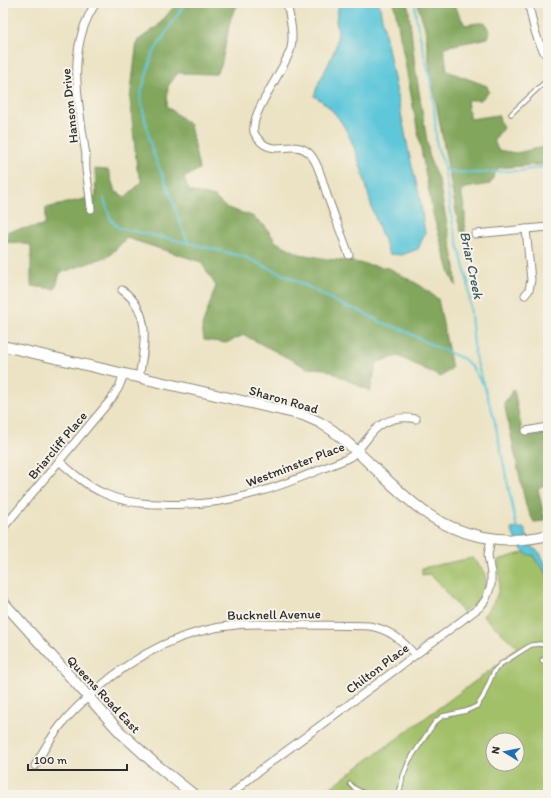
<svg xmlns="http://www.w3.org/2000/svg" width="551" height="798" font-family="Itim,sans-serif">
<rect width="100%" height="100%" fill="#f7f3e8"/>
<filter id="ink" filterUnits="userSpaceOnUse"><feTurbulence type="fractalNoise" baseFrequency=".025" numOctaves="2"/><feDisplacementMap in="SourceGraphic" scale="8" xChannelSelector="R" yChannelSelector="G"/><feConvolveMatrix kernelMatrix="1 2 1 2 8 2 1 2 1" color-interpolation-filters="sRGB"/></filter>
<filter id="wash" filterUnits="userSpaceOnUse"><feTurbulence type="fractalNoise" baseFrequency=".012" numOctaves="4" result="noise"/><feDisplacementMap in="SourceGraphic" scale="16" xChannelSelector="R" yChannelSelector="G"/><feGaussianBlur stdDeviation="0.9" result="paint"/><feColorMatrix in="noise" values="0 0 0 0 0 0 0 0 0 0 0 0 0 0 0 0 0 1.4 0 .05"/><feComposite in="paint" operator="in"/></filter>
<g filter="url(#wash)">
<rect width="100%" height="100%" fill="#ece3c4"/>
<g fill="#a2c068" stroke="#66764a" fill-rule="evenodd">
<path d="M529,551L548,575V795H320L496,666L517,647L483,616C501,596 501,585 498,560ZM493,740H517V764H493Z"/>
<path d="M472,558C486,568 492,586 478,600C474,605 468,608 463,612L430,574L422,575V568Z"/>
</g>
<g fill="#81a65c" stroke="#566844">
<polygon points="177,3 239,3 231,17 221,66 215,74 178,73 168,86 167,106 190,125 199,169 184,178 189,191 215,197 225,207 252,216 265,226 276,242 300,254 327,259 347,261 389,268 421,286 438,299 452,368 441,377 398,356 377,362 370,391 325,369 307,368 244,335 226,343 204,340 202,326 216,286 201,262 127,238 109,256 60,273 55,289 31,286 31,245 7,242 8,231 45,225 46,208 96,196 95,169 108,170 115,191 125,197 142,182 137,169 130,99 137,41 157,27"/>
<polygon points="394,3 408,3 415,66 430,160 439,182 455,266 456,286 450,274 433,214"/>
<polygon points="419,3 453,3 465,25 485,22 490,33 488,38 444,47 447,71 487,86 489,92 481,100 467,100 470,119 498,115 503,128 494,140 498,150 516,153 548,146 548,164 498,168 490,184 466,188 461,191 465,212 465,232 461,232 457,217 430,70 425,28 418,6"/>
<polygon points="514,389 523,437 548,432 548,485 538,489 545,521 534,522 526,506 504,403"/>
</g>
<g fill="#5ec7da" stroke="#447982">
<path d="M339,3H379L410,158L419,194L425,233L418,249L402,255L389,254C384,240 378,226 373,211C361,171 354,119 314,96L319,82L329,63L336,46L338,32L336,21Z"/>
<path d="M524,528L530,543L533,548L540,553L544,561L548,566V574L537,562L533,555C531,555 529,555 527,554C519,550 514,536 511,529Z"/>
</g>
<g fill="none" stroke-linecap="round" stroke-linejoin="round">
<g stroke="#5ec7da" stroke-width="2">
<polyline points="185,3 152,55 140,97 152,150 171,196 184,233 189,243"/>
<polyline points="415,3 416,18 430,80 434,108 437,147 443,161 453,225 468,283 475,356 494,418 517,529"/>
<polyline points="444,169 455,172 480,173 505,171 521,171 548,166"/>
<polyline points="104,199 111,220 119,228 189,243 245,257 295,280 346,307 358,310 383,323 401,329 434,346 464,359 471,366 483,384"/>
</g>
</g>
</g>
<g filter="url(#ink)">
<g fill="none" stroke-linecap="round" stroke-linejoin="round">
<g stroke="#8c8778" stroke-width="5.5">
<g id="lane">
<polyline points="511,114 548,79"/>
<polyline points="542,660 548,665"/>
<polyline points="548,690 548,698"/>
<polyline points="350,784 354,788 367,795"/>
<polyline points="399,795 403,776 409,761 435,722 443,716 466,711 477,706 483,697 494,671 501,664 531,645 540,644 548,646"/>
</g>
</g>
<g stroke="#8c8778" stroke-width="9">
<g id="street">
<path d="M287,3C290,18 294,34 291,48C285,70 250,112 254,132C255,136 258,139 261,142C276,156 294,139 309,153C318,161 323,183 327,195C334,215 342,235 349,255"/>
<path d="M529,3C532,23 536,41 548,58"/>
<path d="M91,209C90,196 88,183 86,170C85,163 87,156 85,149C78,100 66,47 96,3"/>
<polyline points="475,234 548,227"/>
<path d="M122,290C152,311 145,346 139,377"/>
<polyline points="525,295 529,290 531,280 526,229"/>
<polyline points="526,431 548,427"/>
<path d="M59,461C72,472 85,485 101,492C119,501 139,504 160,504C193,506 227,502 259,492C288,484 316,471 344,460C355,456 360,447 367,439C379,422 396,415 416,419"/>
<polyline points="3,528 113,397 119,387 124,374"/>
<path d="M35,766C52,733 67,715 95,691C135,655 181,630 236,625C255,623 274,624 293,625C319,625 344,625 369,626C389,629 402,640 415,655"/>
<polyline points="232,795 244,783 263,768 480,607 486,599 491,585 491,574 488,555 491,538"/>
</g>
</g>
<g stroke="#8c8778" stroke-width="12">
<g id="secondary">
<path d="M3,346L303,415L319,422L332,430C364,455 391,487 423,511C459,537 506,546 548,535"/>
<polyline points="3,602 120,732 154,763 194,795"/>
</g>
</g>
<use href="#lane" stroke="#fff" stroke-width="3.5"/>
<use href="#street" stroke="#fff" stroke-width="7"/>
<use href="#secondary" stroke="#fff" stroke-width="10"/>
</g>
</g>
<g text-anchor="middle" stroke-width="4" stroke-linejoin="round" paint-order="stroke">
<g font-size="13" fill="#2b2b2b" stroke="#f7f3e8">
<text transform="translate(69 106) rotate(-96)" y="5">Hanson Drive</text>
<text transform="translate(284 399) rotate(16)" y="5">Sharon Road</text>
<text transform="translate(57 445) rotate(-50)" y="5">Briarcliff Place</text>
<text transform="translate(295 464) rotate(-21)" y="5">Westminster Place</text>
<text transform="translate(274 614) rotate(-1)" y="5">Bucknell Avenue</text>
<text transform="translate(377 668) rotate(-37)" y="5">Chilton Place</text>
<text transform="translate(104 694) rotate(47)" y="5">Queens Road East</text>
</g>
<g font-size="14" font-style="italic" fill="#3a5a60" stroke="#f7f3e8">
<text transform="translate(472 265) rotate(78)" y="5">Briar Creek</text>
</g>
</g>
<rect width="551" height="798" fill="none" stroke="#f7f3e8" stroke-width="16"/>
<g transform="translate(505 752) rotate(280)"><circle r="19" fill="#f7f3e8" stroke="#a5a39c"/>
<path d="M0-3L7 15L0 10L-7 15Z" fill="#1f6fb2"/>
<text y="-6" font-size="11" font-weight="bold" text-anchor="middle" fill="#2b2b2b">N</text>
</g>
<path d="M28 764v6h99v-6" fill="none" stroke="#2b2b2b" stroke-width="2"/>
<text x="34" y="764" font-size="12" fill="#2b2b2b" stroke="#f7f3e8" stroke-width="3" paint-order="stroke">100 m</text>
</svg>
